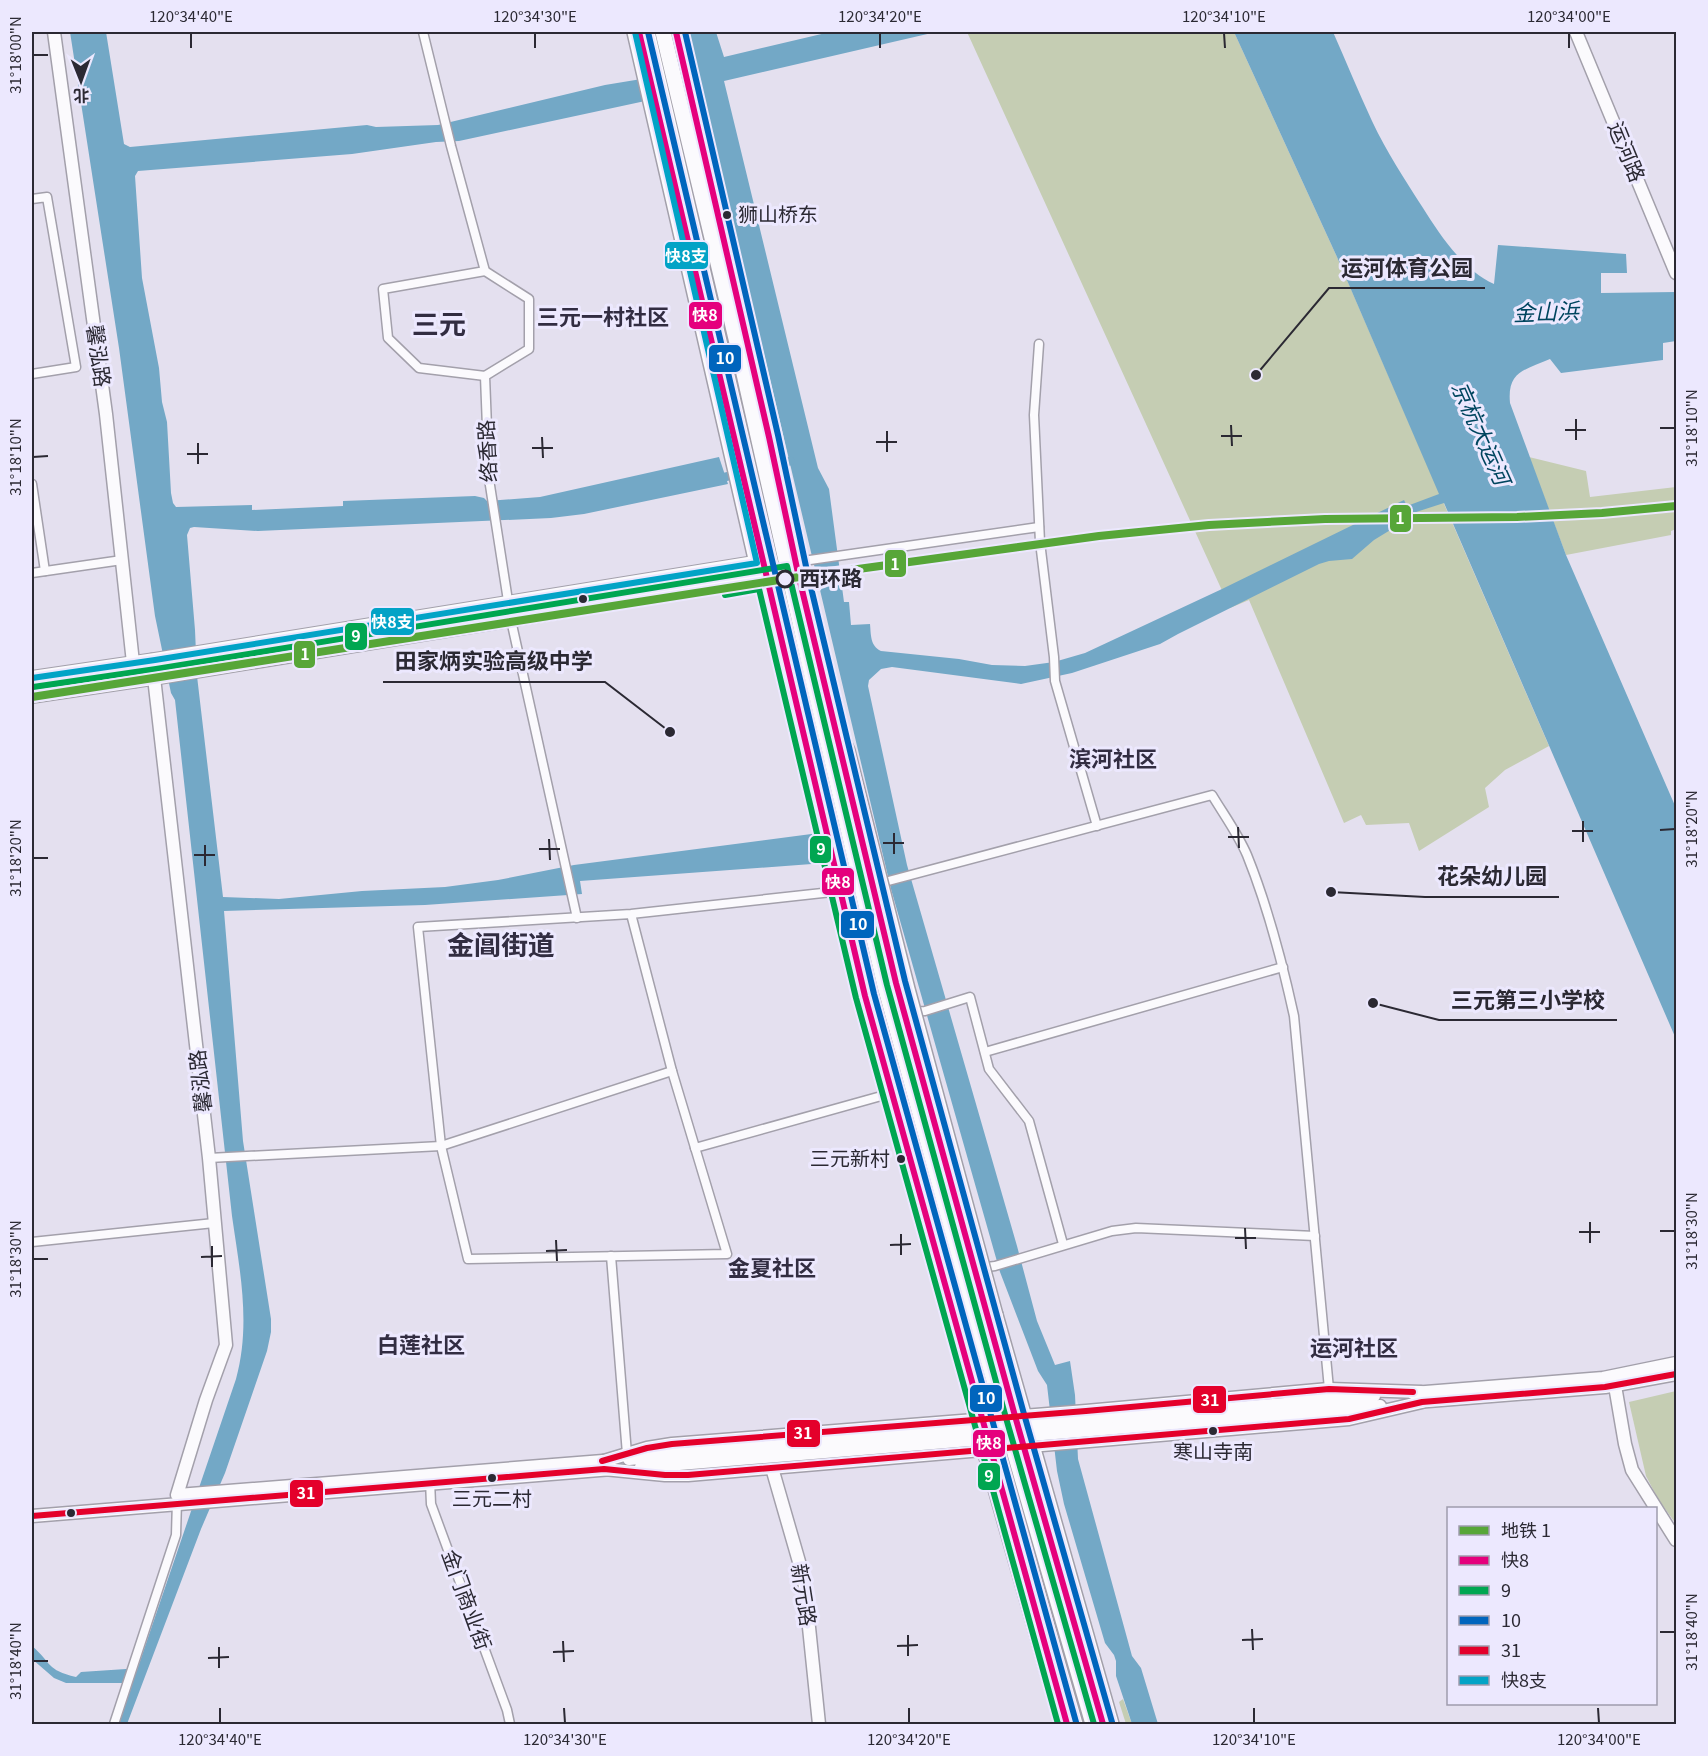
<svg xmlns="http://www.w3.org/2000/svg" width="1708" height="1756" font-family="Georgia,'Noto Sans SC',serif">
<rect width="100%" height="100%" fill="#e4e0ef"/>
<g fill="#c5cdb3">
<polygon points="967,32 1234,32 1337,257 1549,746 1505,770 1485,788 1489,807 1419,851 1409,823 1366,825 1361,815 1344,823 1249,600 1230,608"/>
<polygon points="1529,457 1586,471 1590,497 1676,487 1676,529 1671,531 1671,535 1566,555"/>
<polygon points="1676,1391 1676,1524 1658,1499 1646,1476 1629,1402"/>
<polygon points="1123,1699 1132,1724 1126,1724 1119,1702"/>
</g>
<path fill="#73a8c6" d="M70,32H106L124,144L130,147L367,125L376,127L438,125L605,85L696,70L686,32H716L724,57L830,32H936L724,81L818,468L829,489L844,602H849L851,625L870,624C871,634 870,646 881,651L959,659L992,665L1025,666L1054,662L1085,653L1222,589L1404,500L1407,506L1439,494L1337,257L1234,32H1333C1346,61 1358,91 1372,121C1386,151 1405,180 1423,208C1440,235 1464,271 1494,284L1498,245L1626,254L1627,273H1601V293L1676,292V341L1663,343V360L1561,373L1550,359C1525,370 1507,371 1510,403L1566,555L1676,808V1039L1444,503L1410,514V518L1374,540L1352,559L1329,561L1319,564L1178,634L1160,644L1072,673L1021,684L892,667L881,669L869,680L868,686L907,865L1017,1246L1037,1321L1055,1365L1070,1361L1075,1395L1078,1459L1132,1656L1141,1668L1158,1724H1132L1116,1676V1661L1114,1655L1105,1643L1064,1504L1057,1471L1047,1385L1038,1371L1000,1272L891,889L701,89L459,141L436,142L352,154L138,171L135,176L142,278L159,368L162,402L167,422L171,493L173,503L176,507L252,505V510L343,506V501L475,496L484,498L487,501L540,497L719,457L728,484L584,514L551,518L258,531L194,527L190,528L187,535L195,630L197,676L223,897L279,899L362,891L445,887L498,880L574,865L819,833L825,863L580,881L582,894L425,905L224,911L243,1141L271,1319V1332L267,1351L225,1473L201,1529L127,1724H119L132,1685L123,1683H66L54,1678L32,1659V1646C52,1663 46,1670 76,1677L81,1672L126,1669L137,1670L236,1379C251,1324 240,1272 232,1216L175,700L171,693L155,616L119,348Z"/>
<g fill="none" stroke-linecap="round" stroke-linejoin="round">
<g stroke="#73a8c6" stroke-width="9">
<polyline points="787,462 790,461"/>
<polyline points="725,477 729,476"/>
</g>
<g stroke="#a3a0ab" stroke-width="11">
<g id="street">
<polyline points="423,32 451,146 485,271 529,299 529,349 485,376 489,479 511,620 577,918"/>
<polyline points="32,199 47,197 76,367 32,374"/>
<polyline points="1039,344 1034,415 1040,542 1054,657 1055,681 1097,826"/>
<polyline points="485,376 419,368 388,338 383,289 485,271"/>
<polyline points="32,484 45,571"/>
<polyline points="796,562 1039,527"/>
<polyline points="32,573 122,560"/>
<path d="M877,884L1212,795C1224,815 1238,834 1247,855C1268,907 1282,961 1294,1016L1329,1389"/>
<polyline points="631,914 672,1071 727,1254 468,1259 441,1146 418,927 631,914 850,890"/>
<polyline points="910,1012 925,1011 970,997 989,1069 1029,1121 1063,1244"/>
<polyline points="985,1052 1283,967"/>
<polyline points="695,1148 892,1093"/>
<polyline points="209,1158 441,1146 672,1071"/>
<polyline points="32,1242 214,1223"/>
<polyline points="611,1256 627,1454"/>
<polyline points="979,1268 995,1266 1112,1231 1136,1228 1315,1236"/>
<polyline points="430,1481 431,1504 507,1710 510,1724"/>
<polyline points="114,1724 176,1535 177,1501"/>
</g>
</g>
<g stroke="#a3a0ab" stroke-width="15">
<g id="secondary">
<polyline points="54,32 106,414 135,681"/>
<polyline points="1576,32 1676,273"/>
<polyline points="152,660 209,1158 226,1345 206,1400 177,1495"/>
<polyline points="1614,1380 1625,1444 1632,1470 1676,1540"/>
<polyline points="1413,1393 1603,1378 1676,1363"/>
<polyline points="1416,1402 1605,1387 1676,1374"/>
<polyline points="1285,1404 1374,1396"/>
<polyline points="1286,1414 1380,1406"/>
<polyline points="629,1459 679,1454"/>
<polyline points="604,1461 647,1448 672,1444 1086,1411 1329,1389 1421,1392"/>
<polyline points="641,1467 679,1464"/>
<polyline points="772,1468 804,1579 819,1724"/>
<polyline points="604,1469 665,1475 688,1475 1349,1419 1422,1402"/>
<polyline points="178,1495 603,1461"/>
<polyline points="32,1516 612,1469"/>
</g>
</g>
<g stroke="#a3a0ab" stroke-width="16">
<g id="primary">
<path d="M676,32C730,258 777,485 831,711"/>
<polyline points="742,460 757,470 775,548"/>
<polyline points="764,568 809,763"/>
<polyline points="32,678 155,660 766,561"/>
<polyline points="32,696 159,677 773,577"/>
<polyline points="858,823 896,983 1015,1416 1103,1724"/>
</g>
</g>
<g stroke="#a3a0ab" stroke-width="18">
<g id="highway">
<polyline points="635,32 757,563 766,579"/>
<polyline points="995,1315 1111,1724"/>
<polyline points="982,1426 985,1450 1063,1724"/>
</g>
</g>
<use href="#street" stroke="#fbfafd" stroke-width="8"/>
<use href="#secondary" stroke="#fbfafd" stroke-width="12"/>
<use href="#primary" stroke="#fbfafd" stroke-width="14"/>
<use href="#highway" stroke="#fbfafd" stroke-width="15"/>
<g stroke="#a3a0ab" stroke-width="15" stroke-linecap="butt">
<g id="secondary-bridge">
<polyline points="679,1454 1285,1404"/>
<polyline points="679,1464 1286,1414"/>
</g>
</g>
<g stroke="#a3a0ab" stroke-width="18" stroke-linecap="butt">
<g id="highway-bridge">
<polyline points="647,32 870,990 966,1343 1075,1724"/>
<polyline points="663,32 738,347 810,667 885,986 980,1332 1093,1724"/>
<polyline points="825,700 847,751 907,989 995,1315"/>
</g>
</g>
<use href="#secondary-bridge" stroke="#fbfafd" stroke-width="12"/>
<use href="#highway-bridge" stroke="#fbfafd" stroke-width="15"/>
<g stroke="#ece8fe" stroke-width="10">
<g id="bus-1">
<polyline points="639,32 865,996 1067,1724"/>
<polyline points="676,32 769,437 798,573 896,983 1015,1416 1103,1724"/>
</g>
</g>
<g stroke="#ece8fe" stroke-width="10">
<g id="bus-2">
<polyline points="725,595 759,589 856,998 1058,1724"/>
<polyline points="33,687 156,669 787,566 887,985 1006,1418 1094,1724"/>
</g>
</g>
<g stroke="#ece8fe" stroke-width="10">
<g id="bus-3">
<polyline points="648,32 874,994 1076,1722"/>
<polyline points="685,32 778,435 807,571 905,981 1024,1414 1112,1722"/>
</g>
</g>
<g stroke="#ece8fe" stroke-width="10">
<g id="bus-4">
<polyline points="602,1461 647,1448 672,1444 1086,1411 1329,1389 1413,1392"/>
<polyline points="32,1516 604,1469 665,1475 688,1475 1349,1419 1422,1402 1605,1387 1676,1374"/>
</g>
</g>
<g stroke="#ece8fe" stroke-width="10">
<polyline id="bus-5" points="32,678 155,660 757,563 635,32"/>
</g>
<use href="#bus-1" stroke="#e5007d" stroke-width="6"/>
<use href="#bus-2" stroke="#00a651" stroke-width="6"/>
<use href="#bus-3" stroke="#0065bd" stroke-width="6"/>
<use href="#bus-4" stroke="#e4002b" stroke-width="6"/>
<use href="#bus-5" stroke="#02a3c6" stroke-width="6"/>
<g stroke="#ece8fe" stroke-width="12">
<polyline id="metro-1" points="32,697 785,579 1099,536 1209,525 1325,519 1517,517 1602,513 1676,506"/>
</g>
<use href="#metro-1" stroke="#57a638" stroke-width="8"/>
</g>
<path fill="none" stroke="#2b2933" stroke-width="2" d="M191,33V48M535,33V48M880,33V48M1224,33L1225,48M1569,33V48M33,55H48M1576,419V440M1231,425L1232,446M1660,428H1675M1565,430H1586M887,431V452M1221,436H1242M542,437L543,458M876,442H897M198,443V464M532,448H553M187,454H208M33,457L48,456M1583,821V842M1238,827L1239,848M1660,830L1675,829M1572,831H1593M894,833V854M1228,837H1249M549,839L550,860M883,843H904M205,845V866M539,849H560M194,855H215M33,858H48M1590,1222V1243M1245,1228L1246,1249M1660,1231H1675M1579,1232H1600M901,1234V1255M1235,1238H1256M556,1240L557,1261M890,1245L911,1244M212,1246V1267M546,1251L567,1250M201,1257L222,1256M33,1259H48M1252,1629L1253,1650M1660,1632H1675M908,1635V1656M1242,1640L1263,1639M563,1641L564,1662M897,1646L918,1645M219,1647V1668M553,1652L574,1651M208,1658L229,1657M33,1661H48M220,1708V1723M564,1708L565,1723M909,1708V1723M1254,1708V1723M1598,1708L1599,1723"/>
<g fill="#2b2933" stroke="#ece8fe" stroke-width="2">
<circle cx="727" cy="215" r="5"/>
<circle cx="583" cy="599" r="5"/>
<circle cx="901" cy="1159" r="5"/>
<circle cx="1213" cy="1431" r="5"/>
<circle cx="492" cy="1478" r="5"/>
<circle cx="71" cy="1513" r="5"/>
</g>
<circle fill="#ece8fe" stroke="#2b2933" stroke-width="3" cx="785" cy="579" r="8"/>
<g text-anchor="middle" stroke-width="6" stroke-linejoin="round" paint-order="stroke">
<g font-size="20" fill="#2b2933" stroke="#ece8fe">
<text x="738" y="222" text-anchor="start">狮山桥东</text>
<text x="890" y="1166" text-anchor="end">三元新村</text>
<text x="1213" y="1459">寒山寺南</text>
<text x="492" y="1506">三元二村</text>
</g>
<g font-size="21" fill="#2b2933" stroke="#ece8fe">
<text transform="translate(1626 152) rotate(68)" y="7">运河路</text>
<text transform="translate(98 356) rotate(82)" y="7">馨泓路</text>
<text transform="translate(488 451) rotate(-93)" y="7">络香路</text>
<text transform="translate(201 1081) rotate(-96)" y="7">馨泓路</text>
<text transform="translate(803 1595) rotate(81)" y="7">新元路</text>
<text transform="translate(466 1600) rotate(70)" y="7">金门商业街</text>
</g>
<g font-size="21" font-weight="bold" fill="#2b2933" stroke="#ece8fe" text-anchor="start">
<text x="799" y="586">西环路</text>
</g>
<g font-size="22" font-style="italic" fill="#00455f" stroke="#ece8fe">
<text transform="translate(1546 312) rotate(-2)" y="8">金山浜</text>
<text transform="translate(1481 433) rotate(66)" y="8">京杭大运河</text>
</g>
<g font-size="22" font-weight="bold" fill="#322d42" stroke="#ece8fe">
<text x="603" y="325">三元一村社区</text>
<text x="1113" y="767">滨河社区</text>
<text x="772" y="1276">金夏社区</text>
<text x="421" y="1353">白莲社区</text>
<text x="1354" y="1356">运河社区</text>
</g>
<g font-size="27" font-weight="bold" fill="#322d42" stroke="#ece8fe">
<text x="439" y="334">三元</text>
<text x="501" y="955">金阊街道</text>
</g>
</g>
<path fill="none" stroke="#2b2933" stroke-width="2" d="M1256 375L1329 288H1485M670 732L605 682H383M1331 892L1425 897H1559M1373 1003L1439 1020H1617"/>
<g fill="#2b2933" stroke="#ece8fe" stroke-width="2">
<circle cx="1256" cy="375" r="6"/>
<circle cx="670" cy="732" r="6"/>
<circle cx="1331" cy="892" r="6"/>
<circle cx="1373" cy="1003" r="6"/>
</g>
<g font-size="22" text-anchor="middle" font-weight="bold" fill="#2b2933" stroke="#ece8fe" stroke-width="6" stroke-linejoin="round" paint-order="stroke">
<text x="1407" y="276">运河体育公园</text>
<text x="494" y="669">田家炳实验高级中学</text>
<text x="1492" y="884">花朵幼儿园</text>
<text x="1528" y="1008">三元第三小学校</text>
</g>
<g stroke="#ece8fe" stroke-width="2">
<rect x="664" y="241" width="45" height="29" rx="6" fill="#02a3c6"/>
<rect x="688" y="301" width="35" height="29" rx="6" fill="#e5007d"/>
<rect x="708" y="344" width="34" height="29" rx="6" fill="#0065bd"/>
<rect x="1389" y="504" width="23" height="29" rx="6" fill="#57a638"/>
<rect x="884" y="549" width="23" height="29" rx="6" fill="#57a638"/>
<rect x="370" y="607" width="45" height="29" rx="6" fill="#02a3c6"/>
<rect x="344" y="622" width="24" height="29" rx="6" fill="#00a651"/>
<rect x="293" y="640" width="23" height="29" rx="6" fill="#57a638"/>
<rect x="809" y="835" width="23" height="29" rx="6" fill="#00a651"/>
<rect x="821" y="867" width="34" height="29" rx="6" fill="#e5007d"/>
<rect x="840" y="910" width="35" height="29" rx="6" fill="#0065bd"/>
<rect x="969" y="1384" width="34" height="29" rx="6" fill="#0065bd"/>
<rect x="1192" y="1385" width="35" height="29" rx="6" fill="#e4002b"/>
<rect x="786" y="1419" width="35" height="29" rx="6" fill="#e4002b"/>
<rect x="972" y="1429" width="34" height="29" rx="6" fill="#e5007d"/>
<rect x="977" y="1462" width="24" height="29" rx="6" fill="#00a651"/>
<rect x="289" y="1479" width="35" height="29" rx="6" fill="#e4002b"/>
</g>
<g font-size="16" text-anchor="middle" font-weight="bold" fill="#fff">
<text x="686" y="262">快8支</text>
<text x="705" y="321">快8</text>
<text x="725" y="364">10</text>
<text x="1400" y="524">1</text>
<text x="895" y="570">1</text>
<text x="392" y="628">快8支</text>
<text x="356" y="642">9</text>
<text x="305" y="660">1</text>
<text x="821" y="855">9</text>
<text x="838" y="888">快8</text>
<text x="858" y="930">10</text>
<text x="986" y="1404">10</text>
<text x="1210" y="1406">31</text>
<text x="803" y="1439">31</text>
<text x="989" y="1449">快8</text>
<text x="989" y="1482">9</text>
<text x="306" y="1499">31</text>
</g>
<rect width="1708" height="1756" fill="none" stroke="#ece8fe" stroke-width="66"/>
<rect x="1447" y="1507" width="210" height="198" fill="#ece8fe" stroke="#9f9cad" stroke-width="1.5"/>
<rect x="1459" y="1526" width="30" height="9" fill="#57a638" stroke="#9f9cad" stroke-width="1.5"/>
<text x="1501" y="1537" font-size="18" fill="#2b2933">地铁 1</text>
<rect x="1459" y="1556" width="30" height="9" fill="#e5007d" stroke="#9f9cad" stroke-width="1.5"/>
<text x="1501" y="1567" font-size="18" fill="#2b2933">快8</text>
<rect x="1459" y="1586" width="30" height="9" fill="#00a651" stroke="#9f9cad" stroke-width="1.5"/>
<text x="1501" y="1597" font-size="18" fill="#2b2933">9</text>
<rect x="1459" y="1616" width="30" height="9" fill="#0065bd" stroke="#9f9cad" stroke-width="1.5"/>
<text x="1501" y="1627" font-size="18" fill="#2b2933">10</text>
<rect x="1459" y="1646" width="30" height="9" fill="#e4002b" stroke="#9f9cad" stroke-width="1.5"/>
<text x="1501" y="1657" font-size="18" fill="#2b2933">31</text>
<rect x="1459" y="1676" width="30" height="9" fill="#02a3c6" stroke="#9f9cad" stroke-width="1.5"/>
<text x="1501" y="1687" font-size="18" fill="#2b2933">快8支</text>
<g transform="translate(81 81) rotate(179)" stroke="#ece8fe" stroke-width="4.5" paint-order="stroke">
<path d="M0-4.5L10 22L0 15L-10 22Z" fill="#2b2933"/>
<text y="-9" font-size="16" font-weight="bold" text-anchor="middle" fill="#2b2933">北</text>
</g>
<rect x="33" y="33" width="1642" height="1690" fill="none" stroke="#2b2933" stroke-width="2"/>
<g font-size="15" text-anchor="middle" fill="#2b2933">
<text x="191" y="22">120°34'40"E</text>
<text x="535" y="22">120°34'30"E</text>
<text x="880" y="22">120°34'20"E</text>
<text x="1224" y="22">120°34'10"E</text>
<text x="1569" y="22">120°34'00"E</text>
<text transform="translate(16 55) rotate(-90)" y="5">31°18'00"N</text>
<text transform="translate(1692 428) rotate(-90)" y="5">31°18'10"N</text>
<text transform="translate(16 457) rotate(-90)" y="5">31°18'10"N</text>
<text transform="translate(1692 829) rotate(-90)" y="5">31°18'20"N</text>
<text transform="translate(16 858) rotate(-90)" y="5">31°18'20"N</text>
<text transform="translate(1692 1231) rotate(-90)" y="5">31°18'30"N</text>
<text transform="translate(16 1259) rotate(-90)" y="5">31°18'30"N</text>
<text transform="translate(1692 1632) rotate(-90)" y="5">31°18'40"N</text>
<text transform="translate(16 1661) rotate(-90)" y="5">31°18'40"N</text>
<text x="220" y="1745">120°34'40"E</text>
<text x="565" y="1745">120°34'30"E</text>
<text x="909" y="1745">120°34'20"E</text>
<text x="1254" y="1745">120°34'10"E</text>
<text x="1599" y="1745">120°34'00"E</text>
</g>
</svg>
